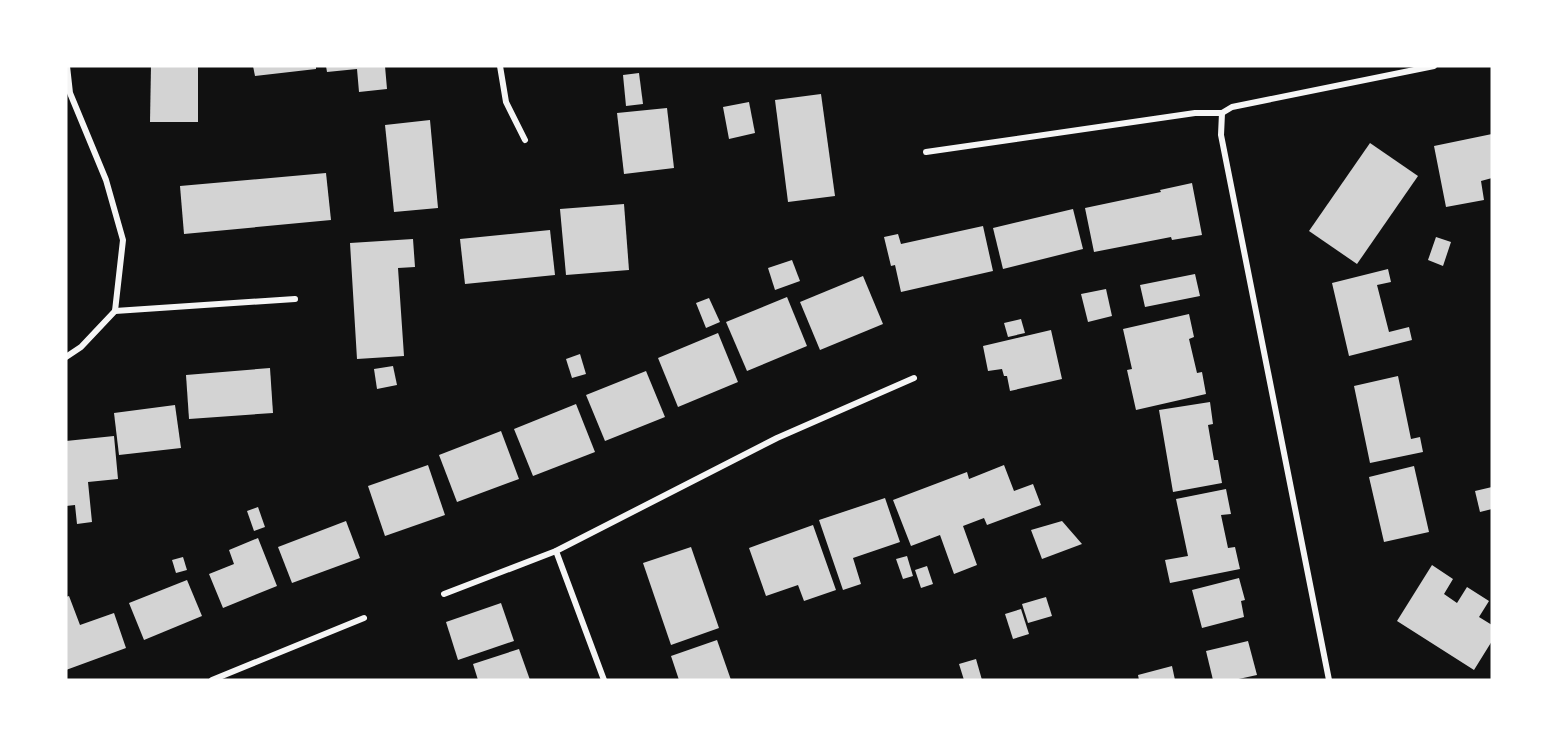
<svg xmlns="http://www.w3.org/2000/svg" width="1558" height="746" font-family="Karla,sans-serif">
<rect width="100%" height="100%" fill="#111"/>
<g fill="#d3d3d3">
<polygon points="151,66 198,66 198,122 150,122"/>
<polygon points="253,66 316,66 316,69 255,76"/>
<polygon points="326,66 385,66 387,89 359,92 357,69 327,72"/>
<polygon points="639,73 643,104 626,106 623,75"/>
<polygon points="821,94 835,196 788,202 775,100"/>
<polygon points="749,102 755,133 729,139 723,107"/>
<polygon points="667,108 674,168 624,174 617,113"/>
<polygon points="430,120 438,208 394,212 385,125"/>
<polygon points="1492,134 1492,178 1481,181 1484,200 1446,207 1434,146"/>
<polygon points="1370,143 1418,176 1357,264 1309,231"/>
<polygon points="326,173 331,220 184,234 180,186"/>
<polygon points="1192,183 1202,235 1172,240 1171,237 1094,252 1085,208 1161,192 1160,190"/>
<polygon points="624,204 629,270 566,275 560,209"/>
<polygon points="1073,209 1083,249 1003,269 993,228"/>
<polygon points="983,226 993,271 901,292 895,265 891,266 884,237 898,234 901,244"/>
<polygon points="550,230 555,275 465,284 460,239"/>
<polygon points="1436,237 1451,242 1443,266 1428,260"/>
<polygon points="413,239 415,267 398,268 404,356 357,359 350,243"/>
<polygon points="792,260 800,281 775,290 768,268"/>
<polygon points="1388,269 1391,282 1377,285 1389,332 1409,327 1412,340 1349,356 1332,283"/>
<polygon points="1195,274 1200,296 1145,307 1140,285"/>
<polygon points="863,276 883,324 820,350 800,302"/>
<polygon points="1106,289 1112,316 1088,322 1081,294"/>
<polygon points="787,297 807,346 747,371 726,322"/>
<polygon points="709,298 720,322 706,328 696,303"/>
<polygon points="1189,314 1194,337 1189,339 1197,373 1202,372 1206,394 1136,410 1127,370 1132,369 1123,329"/>
<polygon points="1021,319 1025,333 1008,337 1004,323"/>
<polygon points="1051,330 1062,379 1010,391 1007,376 1004,376 1002,369 988,371 983,346"/>
<polygon points="718,333 738,382 678,407 658,358"/>
<polygon points="580,354 586,374 572,378 566,359"/>
<polygon points="393,366 397,385 377,389 374,369"/>
<polygon points="270,368 273,413 189,419 186,375"/>
<polygon points="646,371 665,417 605,441 586,395"/>
<polygon points="1398,376 1411,439 1420,437 1423,452 1370,463 1354,386"/>
<polygon points="1210,402 1213,424 1208,425 1214,460 1218,460 1222,483 1173,492 1159,410"/>
<polygon points="576,404 595,452 533,476 514,429"/>
<polygon points="175,405 181,448 119,455 114,413"/>
<polygon points="501,431 519,479 457,502 439,455"/>
<polygon points="114,436 118,479 88,482 92,522 77,524 75,505 66,506 66,441"/>
<polygon points="428,465 445,515 385,536 368,486"/>
<polygon points="1004,465 1014,491 1033,484 1041,505 987,525 984,518 963,526 977,565 954,574 940,535 911,546 893,500 967,472 969,479"/>
<polygon points="1414,466 1429,532 1384,542 1369,477"/>
<polygon points="1492,487 1492,509 1480,512 1475,491"/>
<polygon points="1226,489 1231,514 1221,515 1228,548 1235,547 1240,569 1170,583 1165,560 1188,556 1176,499"/>
<polygon points="885,498 900,542 853,558 861,584 843,590 819,520"/>
<polygon points="258,507 265,527 254,531 247,511"/>
<polygon points="346,521 360,558 292,583 278,547"/>
<polygon points="1062,521 1082,544 1042,559 1031,530"/>
<polygon points="813,525 836,590 804,601 798,585 766,596 749,548"/>
<polygon points="258,538 277,586 223,608 209,574 234,564 229,550"/>
<polygon points="691,547 719,628 671,645 643,563"/>
<polygon points="907,556 913,576 903,579 896,559"/>
<polygon points="183,557 187,570 176,573 172,560"/>
<polygon points="1432,565 1453,579 1444,594 1457,603 1467,587 1489,601 1479,617 1492,625 1492,641 1474,670 1397,621"/>
<polygon points="927,566 933,584 921,588 915,570"/>
<polygon points="1239,578 1245,600 1241,601 1244,617 1202,628 1192,590"/>
<polygon points="187,580 202,616 144,640 129,603"/>
<polygon points="69,596 80,625 114,613 126,648 66,670 66,597"/>
<polygon points="1046,597 1052,616 1028,623 1022,604"/>
<polygon points="501,603 514,641 458,660 446,622"/>
<polygon points="1021,609 1029,634 1013,639 1005,614"/>
<polygon points="717,640 731,680 679,680 671,656"/>
<polygon points="1248,641 1257,675 1234,680 1213,680 1206,651"/>
<polygon points="519,649 530,680 478,680 473,664"/>
<polygon points="976,659 982,680 964,680 959,664"/>
<polygon points="1172,666 1175,680 1139,680 1138,675"/>
</g>
<g fill="none" stroke-linecap="round" stroke-linejoin="round">
<g stroke="#f5f5f5" stroke-width="6">
<polyline points="500,66 506,102 525,140"/>
<polyline points="926,152 1195,113 1222,113"/>
<polyline points="115,311 295,299"/>
<polyline points="66,357 81,347 115,311 123,240 106,180 70,93 67,66"/>
<polyline points="556,551 604,680"/>
<polyline points="444,594 556,551 777,438 914,378"/>
<polyline points="212,680 364,618"/>
<polyline points="1329,680 1221,135 1222,113 1232,107 1434,66"/>
</g>
</g>
<rect width="1558" height="746" fill="none" stroke="#ffffff" stroke-width="135"/>
</svg>
